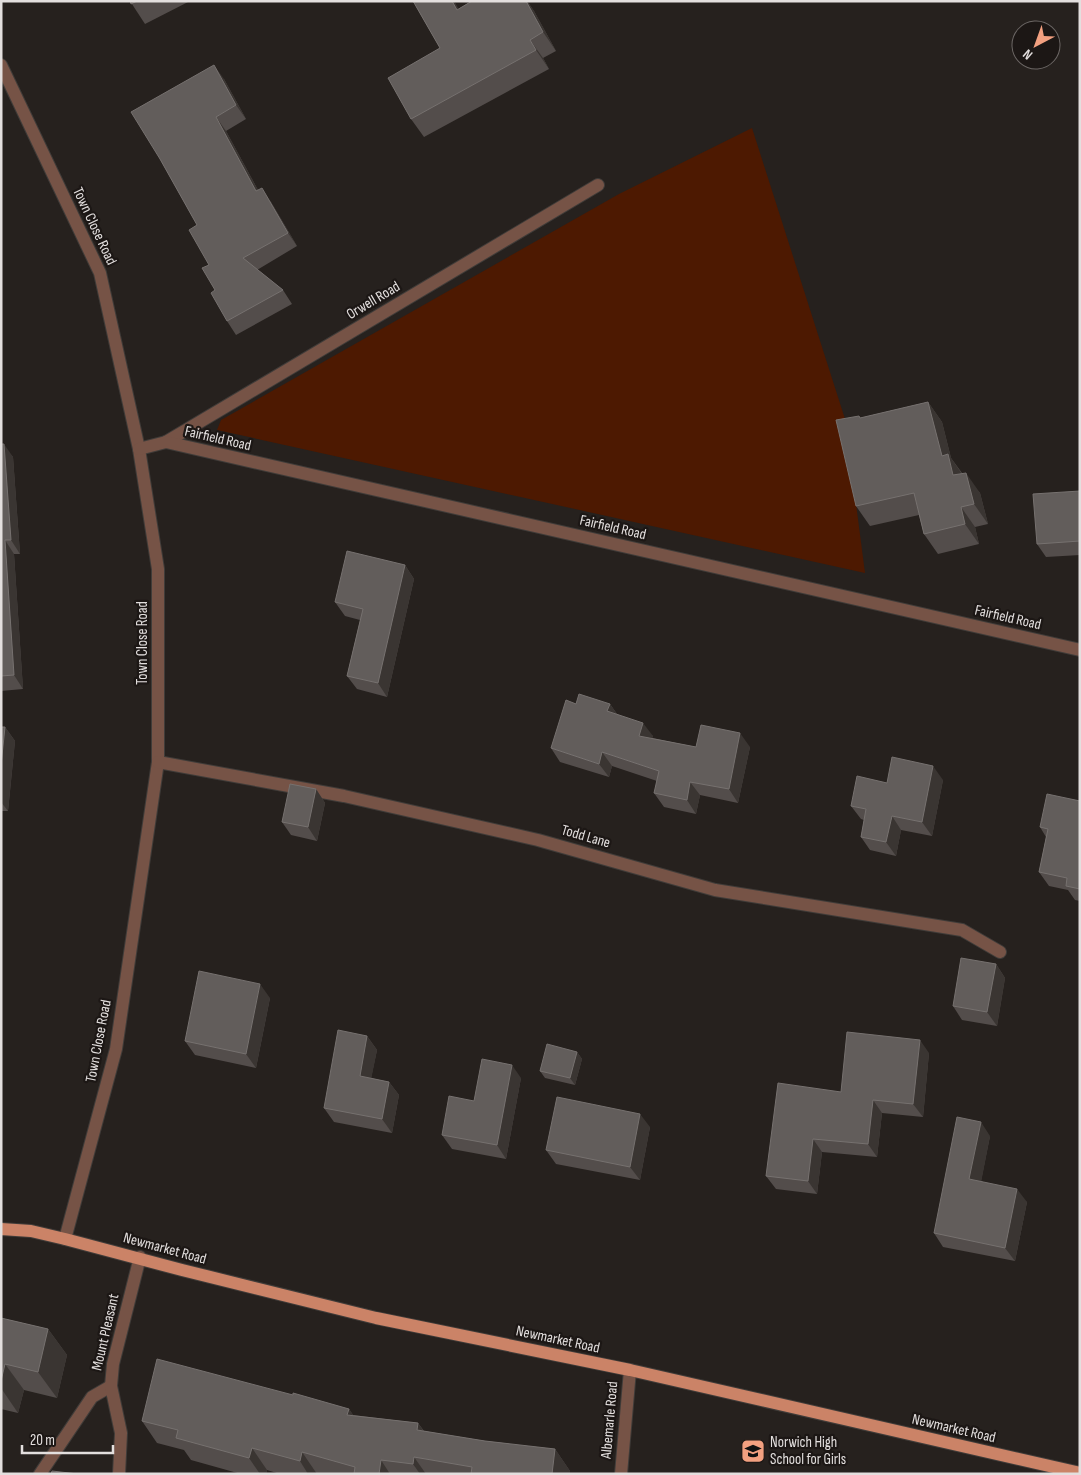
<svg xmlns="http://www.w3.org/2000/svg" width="1081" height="1475" font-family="'Sofia Sans Condensed',sans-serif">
<rect width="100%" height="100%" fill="#26211e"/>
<polygon fill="#4d1901" points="752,128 845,419 865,573 217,430 221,420 619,194"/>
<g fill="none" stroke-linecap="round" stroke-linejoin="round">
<g stroke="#403c39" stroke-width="14">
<g id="minor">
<polyline points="1,65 100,273 139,449 158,569 158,762 116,1049 65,1239"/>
<polyline points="166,442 598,185"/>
<polyline points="139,449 166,442 1080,650"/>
<polyline points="158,762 344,796 538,840 715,890 962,930 1000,952"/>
<polyline points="40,1474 92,1397 111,1386"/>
<polyline points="119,1474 121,1433 111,1386 113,1364 140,1257"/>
<polyline points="621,1474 630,1370"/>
</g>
</g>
<g stroke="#403c39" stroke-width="14">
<polyline id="major" points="1,1229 31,1231 65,1239 182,1270 376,1318 630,1370 1080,1473"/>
</g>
<use href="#minor" stroke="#765346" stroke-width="12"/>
<use href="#major" stroke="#cb8367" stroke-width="12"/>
</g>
<g fill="#534d4b">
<polygon points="130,1 190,1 145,24"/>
<polygon points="413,1 454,1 458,9 472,1 527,1 534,11 556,51 543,58 549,69 424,137 411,119 440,48"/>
<polygon points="224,79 246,119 226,131 258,190 271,202 297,246 257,270 283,290 292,304 236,335 227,321 215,290 209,265 197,225 160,159"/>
<polygon points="928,402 942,422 951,458 962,473 980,493 988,524 975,527 979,544 938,554 924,534 919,515 870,526 856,506 859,416 860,418"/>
<polygon points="1,444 13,457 20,554 14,554 23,689 1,691"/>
<polygon points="1080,491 1080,555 1046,557 1037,544"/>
<polygon points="405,565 414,579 387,697 357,689 347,676 360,620 345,616 335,602"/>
<polygon points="576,704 610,704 617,714 653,736 652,738 696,747 750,747 738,803 700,795 696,814 664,807 654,793 657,781 612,766 609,777 560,762 551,748"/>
<polygon points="1,727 5,727 15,741 8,811 1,811"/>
<polygon points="943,780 932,836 901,830 896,856 870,850 861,837 864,820 861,819 851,806 887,783"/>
<polygon points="316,789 325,803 317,841 291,835 282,822"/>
<polygon points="1080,801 1080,901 1075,900 1068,890 1049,886 1039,872 1046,837 1040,827"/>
<polygon points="996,964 1005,978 997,1026 962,1020 953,1006"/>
<polygon points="270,998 256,1068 195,1055 185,1041"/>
<polygon points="367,1036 377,1050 371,1078 389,1082 399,1095 392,1133 334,1122 324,1108"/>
<polygon points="577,1052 582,1059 575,1085 545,1078 540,1071"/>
<polygon points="929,1053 923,1117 882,1113 877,1157 822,1152 817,1194 776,1189 766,1176 841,1092"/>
<polygon points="521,1078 506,1159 452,1149 442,1135"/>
<polygon points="650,1127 640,1180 556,1164 546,1150"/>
<polygon points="990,1136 981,1181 1027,1202 1015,1261 943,1247 934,1233"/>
<polygon points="1,1318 48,1329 67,1355 57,1398 24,1390 18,1413 1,1409"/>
<polygon points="293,1395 349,1409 353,1415 418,1423 424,1431 485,1441 555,1449 570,1471 570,1474 280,1474 267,1470 266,1474 241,1474 191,1460 184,1450 157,1443 142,1421"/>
</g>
<g fill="#3a3532">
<polygon points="452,1 454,1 470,28 457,10"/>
<polygon points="526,1 527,1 534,11 556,51 543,32"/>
<polygon points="530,40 543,58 549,69 536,50"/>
<polygon points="214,65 224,79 246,119 236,105"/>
<polygon points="216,117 226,131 266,205 256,191"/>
<polygon points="262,188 271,202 297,246 288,233"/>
<polygon points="928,402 942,422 951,458 962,474 953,475 942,456"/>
<polygon points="4,444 13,457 20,554 11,540"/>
<polygon points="966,473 980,493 988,524 974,504"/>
<polygon points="961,507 975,527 979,544 965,524"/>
<polygon points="5,540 14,554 23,689 14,675"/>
<polygon points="405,565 414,579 387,697 378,683"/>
<polygon points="610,704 619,717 607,711"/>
<polygon points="643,723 653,736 649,749 639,736"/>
<polygon points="5,727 15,741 8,811 1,802 1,765"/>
<polygon points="740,733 750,747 738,803 729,789"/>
<polygon points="602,752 612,766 609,777 599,764"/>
<polygon points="933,766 943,780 932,836 922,822"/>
<polygon points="690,782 700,795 696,814 687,800"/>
<polygon points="316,789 325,803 317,841 308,827"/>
<polygon points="892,816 901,830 896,856 886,842"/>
<polygon points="996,964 1005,978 997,1026 987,1012"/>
<polygon points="260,984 270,998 256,1068 246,1054"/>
<polygon points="367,1036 377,1050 369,1090 360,1076"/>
<polygon points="920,1040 929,1053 923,1117 913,1104"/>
<polygon points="577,1052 582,1059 575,1085 570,1078"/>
<polygon points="512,1065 521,1078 506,1159 497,1145"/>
<polygon points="389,1082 399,1095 392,1133 382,1119"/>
<polygon points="873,1100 882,1113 877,1157 868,1144"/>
<polygon points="640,1114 650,1127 640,1180 630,1167"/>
<polygon points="981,1122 990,1136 979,1193 969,1179"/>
<polygon points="813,1139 822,1152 817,1194 808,1181"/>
<polygon points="1017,1189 1027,1202 1015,1261 1005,1248"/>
<polygon points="48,1329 67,1355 57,1398 38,1372"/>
<polygon points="5,1364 24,1390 18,1413 1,1388 1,1381"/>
<polygon points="349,1409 364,1431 347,1415"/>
<polygon points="418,1423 433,1445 417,1430"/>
<polygon points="252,1448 267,1470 266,1474 260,1474 249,1458"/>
<polygon points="555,1449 570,1471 570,1474 552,1474"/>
<polygon points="302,1452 317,1474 308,1474 300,1461"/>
<polygon points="414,1457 426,1474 420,1474 413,1464"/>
<polygon points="381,1460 390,1474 379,1474"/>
</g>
<g fill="#625d5b" stroke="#76716f">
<polygon points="130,1 137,1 131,4"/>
<polygon points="413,1 452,1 457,10 472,1 526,1 543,32 530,40 536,50 411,119 388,78 440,48"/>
<polygon points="214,65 236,105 216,117 256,191 262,188 288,233 243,258 283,290 227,321 211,293 215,290 202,268 209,265 189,230 197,225 160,159 131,112"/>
<polygon points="928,402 942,456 948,454 953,475 966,473 974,504 961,507 965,524 924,534 914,493 856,506 836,420 859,416 860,418"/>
<polygon points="1,444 4,444 11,540 5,540 14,675 1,676"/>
<polygon points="1080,491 1080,541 1037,544 1033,494"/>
<polygon points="347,551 405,565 378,683 347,676 363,609 335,602"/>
<polygon points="579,694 610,704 607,711 643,723 639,736 696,747 701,725 740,733 729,789 690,782 687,800 654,793 659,771 602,752 599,764 551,748 566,700 576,704"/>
<polygon points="1,727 5,727 1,765"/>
<polygon points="892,757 933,766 922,822 892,816 886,842 861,837 866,809 851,806 857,776 887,783"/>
<polygon points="290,784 316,789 308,827 282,822"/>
<polygon points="1047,794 1080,801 1080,889 1066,886 1067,878 1039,872 1048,829 1040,827"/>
<polygon points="961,958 996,964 987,1012 953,1006"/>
<polygon points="199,971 260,984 246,1054 185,1041"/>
<polygon points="338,1030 367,1036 360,1076 389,1082 382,1119 324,1108"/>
<polygon points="847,1032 920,1040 913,1104 873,1100 868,1144 813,1139 808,1181 766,1176 778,1083 841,1092"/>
<polygon points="547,1044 577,1052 570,1078 540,1071"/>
<polygon points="482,1059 512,1065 497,1145 442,1135 449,1096 474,1101"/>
<polygon points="557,1097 640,1114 630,1167 546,1150"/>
<polygon points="957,1117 981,1122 969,1179 1017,1189 1005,1248 934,1233"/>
<polygon points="1,1318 48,1329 38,1372 5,1364 1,1381"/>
<polygon points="157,1359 293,1395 293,1393 349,1409 347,1415 418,1423 417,1430 485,1441 555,1449 552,1474 471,1474 472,1467 414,1457 413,1464 381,1460 379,1474 354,1474 355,1467 302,1452 300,1461 252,1448 249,1458 176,1438 178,1430 142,1421"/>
<polygon points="52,1471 78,1474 51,1474"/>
</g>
<defs>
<g id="school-square" transform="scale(1.25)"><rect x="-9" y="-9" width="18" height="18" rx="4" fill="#f2a080" stroke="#1c1715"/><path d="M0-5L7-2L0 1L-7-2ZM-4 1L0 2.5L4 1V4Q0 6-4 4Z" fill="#111"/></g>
</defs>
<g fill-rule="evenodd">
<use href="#school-square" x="753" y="1451"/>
</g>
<g text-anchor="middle" stroke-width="4.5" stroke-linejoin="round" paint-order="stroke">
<g font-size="15" fill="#e3dfde" stroke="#1c1715">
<text transform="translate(95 226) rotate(65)" y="5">Town Close Road</text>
<text transform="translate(373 300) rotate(-31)" y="5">Orwell Road</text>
<text transform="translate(218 438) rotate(13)" y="5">Fairfield Road</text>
<text transform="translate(613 527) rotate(13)" y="5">Fairfield Road</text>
<text transform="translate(1008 617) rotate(13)" y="5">Fairfield Road</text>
<text transform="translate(142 643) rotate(-90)" y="5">Town Close Road</text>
<text transform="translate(586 836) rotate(16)" y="5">Todd Lane</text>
<text transform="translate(98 1041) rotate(-79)" y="5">Town Close Road</text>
<text transform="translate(165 1248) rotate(15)" y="5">Newmarket Road</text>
<text transform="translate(105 1332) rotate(-77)" y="5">Mount Pleasant</text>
<text transform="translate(558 1339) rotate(12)" y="5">Newmarket Road</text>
<text transform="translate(609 1420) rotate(-85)" y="5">Albemarle Road</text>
<text transform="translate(954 1428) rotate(13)" y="5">Newmarket Road</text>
</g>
<g font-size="15" fill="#e3dfde" stroke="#1c1715" text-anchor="start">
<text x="770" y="1447">Norwich High<tspan x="770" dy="17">School for Girls</tspan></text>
</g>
</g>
<rect width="1081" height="1475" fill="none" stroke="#e3dfde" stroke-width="5"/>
<g transform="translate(1036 45) rotate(221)"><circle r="24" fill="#1c1715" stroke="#6c6765"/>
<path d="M0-4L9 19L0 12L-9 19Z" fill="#f2a080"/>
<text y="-8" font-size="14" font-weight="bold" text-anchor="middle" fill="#e3dfde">N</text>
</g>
<path d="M22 1445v8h91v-8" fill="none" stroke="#e3dfde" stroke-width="2.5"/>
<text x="30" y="1445" font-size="15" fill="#e3dfde" stroke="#1c1715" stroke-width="4" paint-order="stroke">20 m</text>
</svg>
